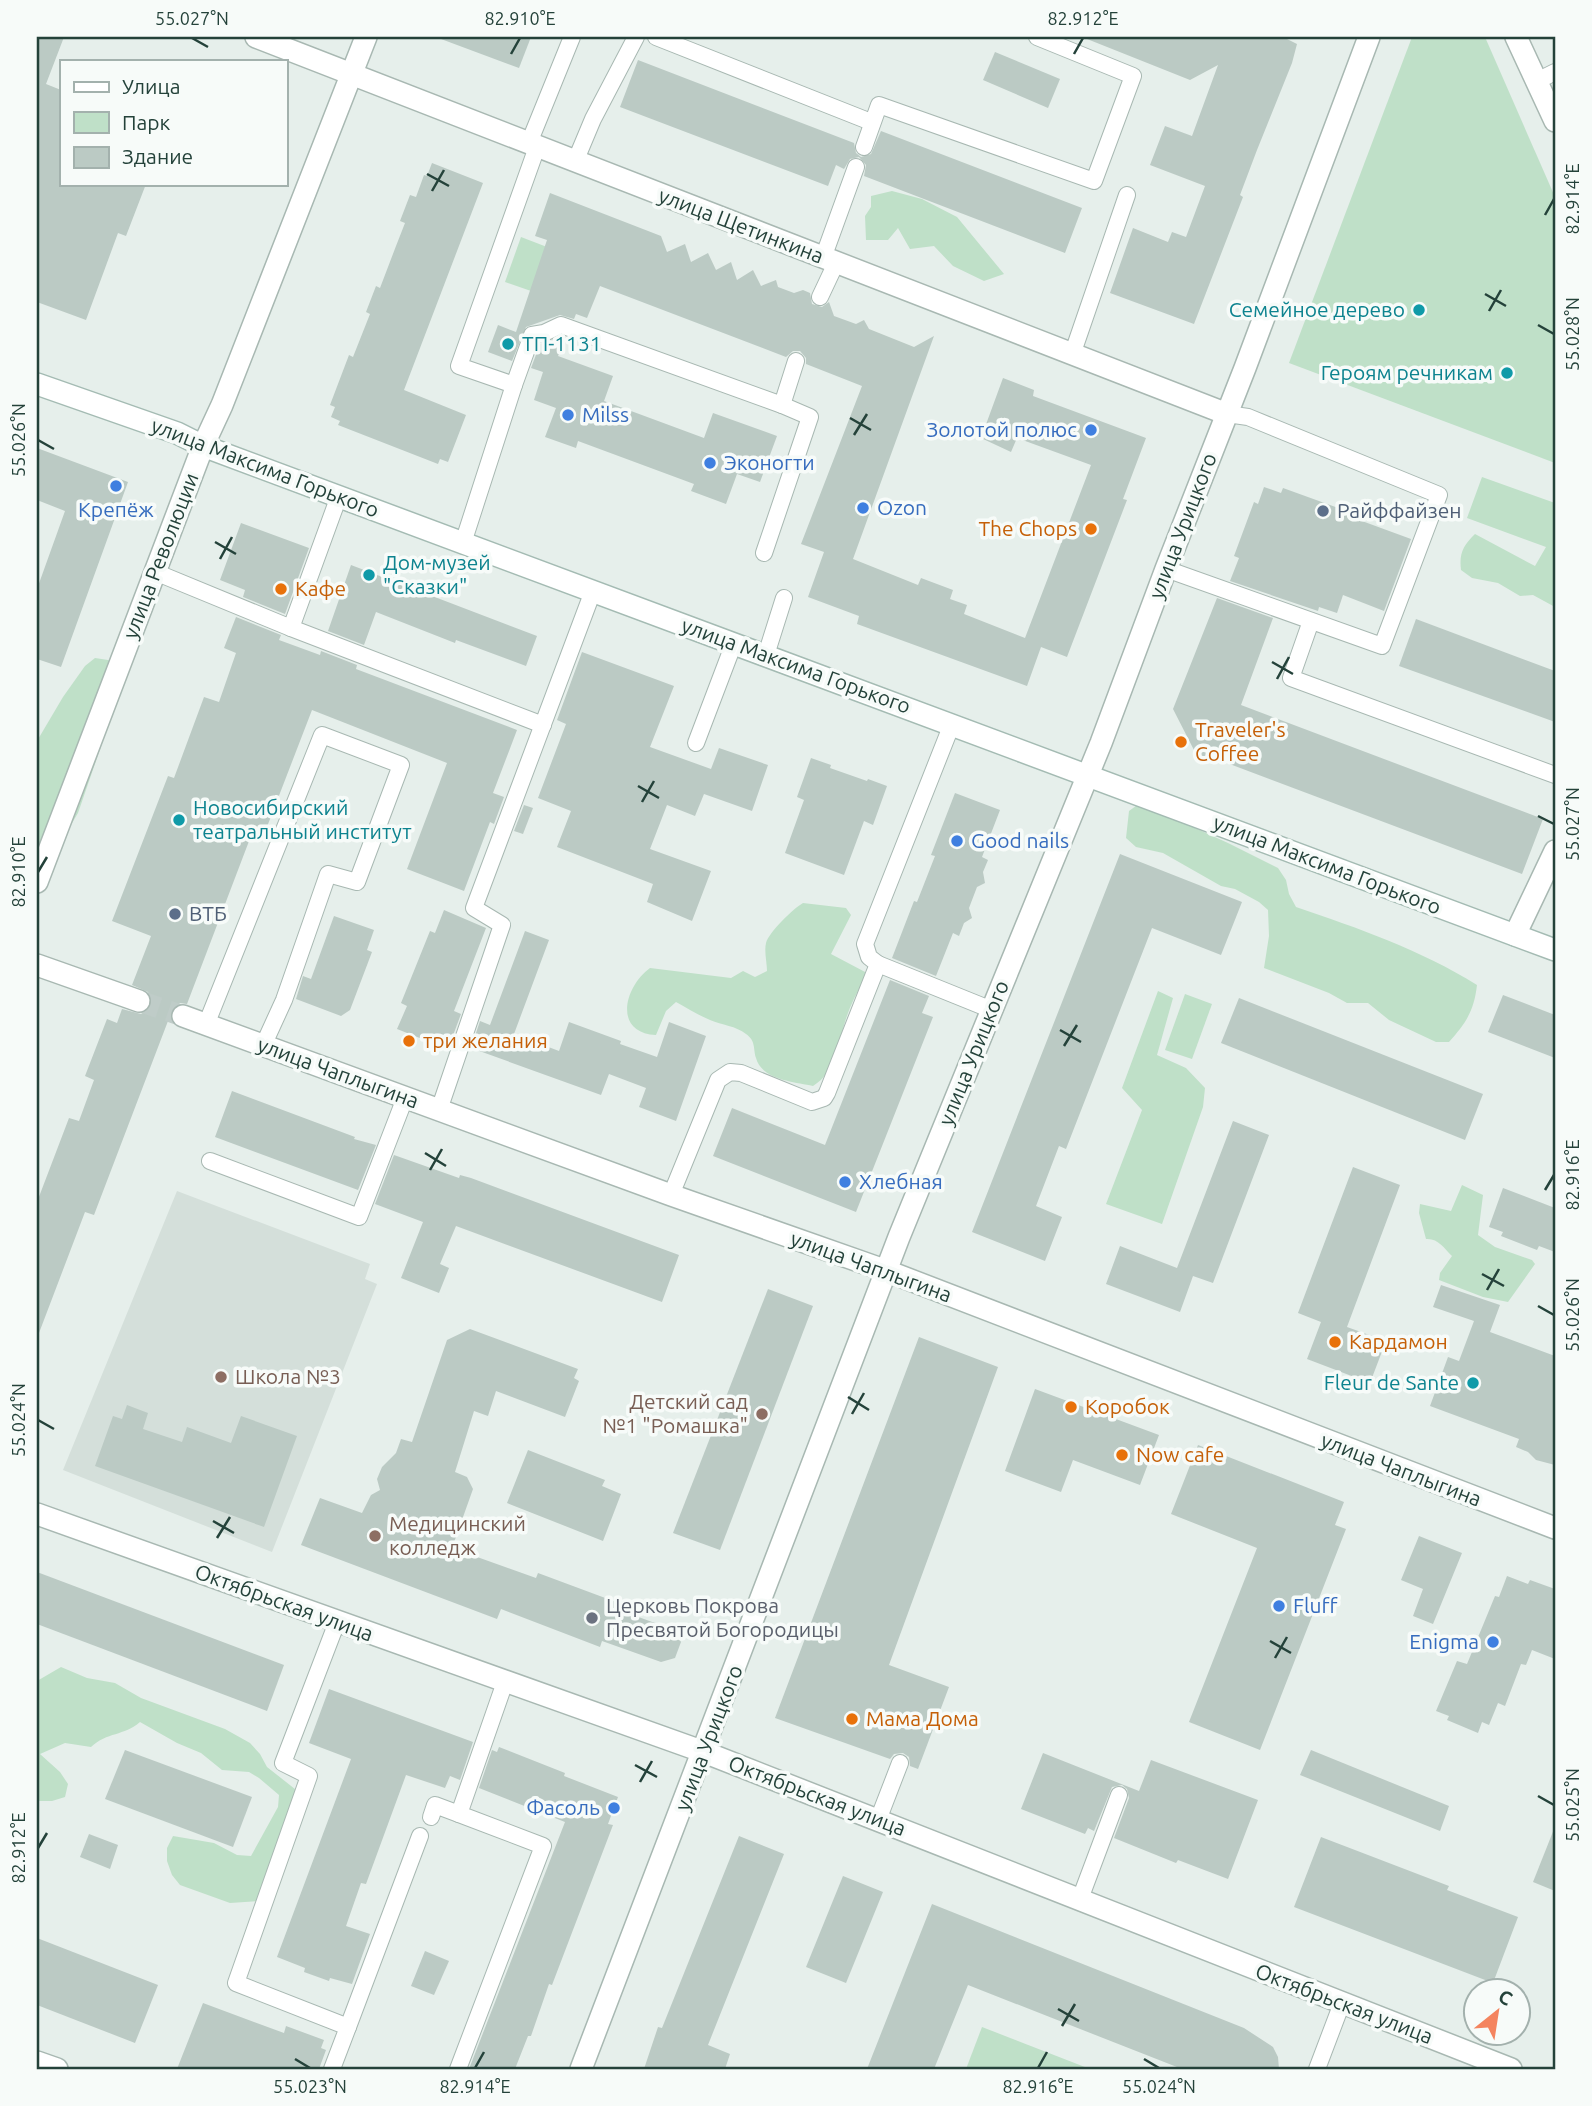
<svg xmlns="http://www.w3.org/2000/svg" width="1592" height="2106" font-family="Ubuntu,sans-serif">
<rect width="100%" height="100%" fill="#e6efeb"/>
<polygon fill="#d4dfda" points="177,1191 370,1264 365,1279 377,1284 272,1552 63,1470"/>
<g fill="#bfe0c8">
<polygon points="1412,37 1485,37 1555,197 1555,463 1289,363"/>
<polygon points="892,191 922,199 957,217 1004,274 984,281 953,266 934,246 910,249 898,228 888,240 866,240 865,216 871,207 871,196"/>
<polygon points="521,237 547,247 531,291 505,282"/>
<path d="M1482,477L1555,503V607L1533,595L1520,596L1498,583L1472,578L1461,570C1459,553 1463,546 1475,534L1535,566L1546,547L1467,518Z"/>
<polygon points="95,658 108,660 119,669 118,697 78,813 57,848 37,869 37,741 63,697 85,666"/>
<path d="M1140,803L1228,843L1278,868L1286,880L1289,894L1296,907C1358,928 1421,950 1477,985C1474,1011 1466,1023 1449,1042H1436L1389,1020L1368,1003H1347L1329,993L1264,968L1269,936L1268,910L1259,902L1235,889L1221,886L1163,853L1136,847L1126,838L1129,811Z"/>
<path d="M803,903L846,908L851,915L831,954L867,973C861,986 853,999 848,1013C838,1039 838,1071 813,1086C794,1082 762,1080 756,1058C753,1048 756,1041 746,1034C736,1026 722,1025 710,1020C698,1015 687,1008 676,1002L666,1011L656,1035C613,1033 624,987 650,968L731,978L743,971L755,977L767,971C767,963 764,951 766,943C769,932 794,908 803,903Z"/>
<polygon points="1158,991 1173,998 1157,1055 1186,1068 1205,1088 1203,1107 1162,1224 1106,1204 1142,1110 1122,1088"/>
<polygon points="1185,994 1212,1004 1192,1059 1165,1050"/>
<path d="M1462,1185L1483,1195L1478,1235L1495,1247L1532,1260L1535,1264L1508,1302L1483,1297L1439,1280L1440,1273L1452,1256C1444,1248 1438,1238 1426,1239L1419,1213L1420,1204L1451,1211Z"/>
<path d="M61,1667L87,1678L115,1683L141,1698L225,1729L250,1743L260,1754L267,1767L300,1793L308,1804L284,1869L259,1901L230,1903L180,1885L172,1875L167,1861V1848L173,1836L214,1843L237,1855L251,1856L278,1807L279,1795L259,1778L249,1772L222,1770L201,1753L177,1743L140,1722C124,1736 107,1732 91,1747L65,1743L40,1754L60,1772L68,1784L65,1797L52,1801H37V1681Z"/>
<polygon points="982,2027 1090,2069 966,2069"/>
</g>
<g fill="#bbcac4">
<polygon points="37,37 64,37 46,84 61,90 61,184 146,184 126,236 118,233 86,320 37,302"/>
<polygon points="442,37 531,37 519,68 441,39"/>
<polygon points="1082,37 1283,37 1297,44 1292,63 1257,150 1240,195 1243,197 1194,324 1110,293 1133,228 1168,242 1172,232 1186,237 1205,186 1150,165 1165,126 1192,136 1218,65 1190,80"/>
<polygon points="995,52 1060,79 1048,108 983,80"/>
<polygon points="638,60 854,143 856,153 861,157 871,154 881,131 1082,208 1065,253 864,176 866,165 859,157 850,159 844,169 836,165 828,186 620,107"/>
<polygon points="432,163 483,183 404,390 466,415 448,462 440,459 438,464 338,425 340,421 331,417 335,407 330,405 349,355 353,357 370,314 366,312 376,286 380,288 396,246 405,223 400,221 410,195 416,197 424,175 427,176"/>
<polygon points="550,193 661,236 667,252 685,244 691,262 708,253 716,270 731,262 737,280 753,270 761,286 776,280 778,287 794,293 803,290 810,293 812,304 822,307 829,302 834,316 856,324 864,320 869,329 914,347 934,336 853,559 918,585 921,578 953,590 950,599 967,605 964,614 1025,638 1091,465 1017,438 1011,452 981,438 1003,378 1034,390 1033,396 1146,438 1123,499 1127,500 1067,657 1041,647 1027,686 857,624 859,616 808,597 824,552 801,544 862,386 806,364 806,358 800,351 793,351 786,357 600,286 587,318 576,314 574,319 560,315 526,327 512,361 488,352 498,325 516,332 547,240 535,236"/>
<polygon points="562,336 566,338 558,356 613,376 604,401 704,438 713,413 777,436 760,482 737,474 726,504 691,491 694,484 578,441 576,448 545,437 556,408 534,400 543,372 531,368 540,344"/>
<polygon points="37,448 128,482 61,667 37,659 37,589 65,511 37,500"/>
<polygon points="1264,487 1281,493 1283,488 1330,505 1352,513 1351,517 1411,539 1384,611 1343,595 1337,613 1319,607 1318,611 1230,581 1239,558 1234,556 1254,502 1258,504"/>
<polygon points="241,523 309,548 285,614 243,597 245,590 220,580"/>
<polygon points="351,565 537,636 526,666 456,640 455,643 376,612 364,645 328,631"/>
<polygon points="1217,598 1273,618 1241,705 1543,819 1522,874 1219,760 1218,762 1196,754 1173,709"/>
<polygon points="236,617 281,635 279,640 320,655 321,651 357,665 356,669 517,730 493,793 504,797 494,824 490,822 464,891 407,869 447,763 312,710 265,832 254,828 187,1004 180,1003 171,1011 172,1023 168,1021 94,1215 85,1212 39,1333 37,1333 37,1202 69,1118 79,1121 94,1080 85,1076 107,1019 117,1023 122,1009 141,1014 148,1010 152,1005 148,992 132,985 151,936 112,921 168,776 174,778 204,697 219,702 236,653 224,648"/>
<polygon points="1416,619 1555,671 1555,722 1399,666"/>
<polygon points="582,652 674,686 650,747 711,769 719,748 768,765 752,811 704,794 695,816 667,805 650,849 711,871 692,921 647,902 653,884 557,847 571,811 538,798 566,724 557,720"/>
<polygon points="811,758 831,765 830,768 867,781 868,779 887,786 873,825 864,821 844,875 785,853 804,800 797,797"/>
<polygon points="955,793 1000,810 982,857 988,860 983,872 985,883 977,887 969,908 972,918 964,923 959,936 953,933 936,976 892,958 914,901 917,902 935,856 931,855"/>
<polygon points="524,805 533,808 523,834 514,831"/>
<polygon points="1120,854 1242,902 1221,955 1152,928 1066,1149 1059,1146 1036,1206 1062,1217 1045,1261 972,1232"/>
<polygon points="444,910 486,928 454,1011 461,1014 451,1041 443,1038 440,1046 397,1029 407,1006 401,1003 430,931 435,933"/>
<polygon points="334,916 374,930 367,950 372,952 350,1010 341,1016 296,999 303,976 311,979"/>
<polygon points="525,931 549,940 514,1034 559,1051 569,1022 621,1041 620,1044 657,1057 669,1022 706,1036 676,1121 639,1107 646,1088 609,1074 601,1095 471,1048 480,1021 490,1025"/>
<polygon points="890,980 929,996 922,1013 933,1017 856,1212 713,1156 732,1108 825,1145"/>
<polygon points="1503,995 1555,1015 1555,1058 1488,1032"/>
<polygon points="1239,998 1483,1094 1465,1140 1221,1043"/>
<polygon points="232,1091 355,1137 354,1139 376,1145 358,1190 215,1137"/>
<polygon points="1233,1121 1269,1135 1213,1283 1193,1276 1180,1312 1106,1284 1120,1246 1177,1268"/>
<polygon points="394,1155 459,1178 460,1175 471,1178 679,1255 662,1302 456,1226 440,1264 449,1268 439,1293 401,1278 423,1222 375,1204"/>
<polygon points="1353,1167 1400,1185 1347,1327 1386,1341 1370,1383 1307,1359 1321,1322 1298,1313"/>
<polygon points="1503,1188 1555,1208 1555,1252 1539,1246 1537,1250 1501,1236 1503,1232 1489,1227"/>
<polygon points="1441,1285 1500,1305 1490,1332 1555,1356 1555,1465 1536,1460 1528,1452 1516,1447 1519,1439 1430,1406 1448,1357 1459,1361 1474,1321 1433,1307"/>
<polygon points="768,1289 813,1306 720,1550 673,1533"/>
<polygon points="470,1329 578,1369 574,1378 579,1381 565,1417 496,1391 488,1416 474,1411 455,1472 467,1477 473,1489 452,1548 536,1578 538,1573 616,1602 614,1608 674,1630 681,1642 675,1658 661,1662 602,1641 600,1647 501,1609 497,1619 301,1545 320,1498 362,1513 371,1495 380,1490 377,1479 382,1467 396,1453 401,1439 412,1442 447,1340"/>
<polygon points="919,1337 998,1367 889,1665 949,1687 918,1769 910,1766 909,1757 903,1753 894,1754 890,1759 775,1718"/>
<polygon points="1035,1389 1159,1435 1140,1485 1073,1460 1061,1492 1005,1471"/>
<polygon points="127,1405 148,1413 143,1429 182,1442 187,1427 231,1443 241,1416 297,1436 264,1527 95,1466 113,1416 122,1419"/>
<polygon points="1198,1445 1344,1502 1335,1525 1346,1529 1260,1750 1189,1722 1257,1548 1171,1514"/>
<polygon points="528,1450 605,1480 602,1486 621,1494 603,1541 507,1503"/>
<polygon points="1419,1536 1462,1553 1433,1624 1413,1616 1423,1589 1401,1580"/>
<polygon points="37,1572 284,1665 267,1711 37,1624"/>
<polygon points="1507,1576 1528,1584 1530,1580 1555,1589 1555,1659 1532,1650 1526,1665 1521,1664 1505,1706 1498,1703 1489,1725 1482,1722 1478,1733 1447,1720 1449,1716 1436,1711 1457,1661 1467,1664 1495,1596 1499,1597"/>
<polygon points="329,1689 473,1742 460,1780 450,1776 445,1788 406,1775 366,1884 361,1883 346,1926 370,1934 352,1984 330,1978 329,1981 304,1972 305,1968 277,1957 351,1759 309,1743"/>
<polygon points="499,1747 565,1773 564,1776 618,1797 608,1824 613,1825 552,1985 549,1984 531,2036 528,2036 515,2069 469,2069 565,1822 479,1788 492,1750 497,1752"/>
<polygon points="125,1750 252,1797 233,1847 105,1799"/>
<polygon points="1311,1750 1449,1806 1440,1831 1300,1775"/>
<polygon points="1043,1753 1139,1791 1151,1760 1258,1800 1228,1879 1178,1860 1176,1863 1114,1838 1129,1798 1127,1789 1122,1785 1112,1787 1094,1831 1088,1828 1085,1834 1021,1809"/>
<polygon points="1554,1829 1555,1829 1555,1891 1533,1882"/>
<polygon points="89,1834 118,1845 110,1869 80,1857"/>
<polygon points="739,1836 784,1854 708,2045 730,2054 725,2069 644,2069 658,2027 662,2028"/>
<polygon points="1321,1837 1449,1886 1447,1890 1518,1917 1493,1983 1294,1907"/>
<polygon points="843,1876 883,1892 846,1983 806,1967"/>
<polygon points="932,1904 1244,2028 1273,2047 1278,2057 1279,2069 1182,2069 968,1985 934,2069 867,2069"/>
<polygon points="37,1938 158,1985 135,2043 37,2005"/>
<polygon points="425,1951 449,1961 434,1995 411,1986"/>
<polygon points="203,2003 284,2033 286,2026 324,2040 321,2048 326,2050 319,2069 177,2069"/>
</g>
<g fill="none" stroke-linecap="round" stroke-linejoin="round">
<polyline stroke="#bfccc8" stroke-width="21" stroke-dasharray="21 10" stroke-linecap="butt" points="139,1001 183,1016"/>
<g stroke="#a8b8b2" stroke-width="18">
<g id="lane">
<polyline points="656,37 871,122"/>
<polyline points="1537,81 1555,72"/>
<polyline points="529,143 572,37"/>
<polyline points="864,147 879,105 1094,181 1133,76 1037,37"/>
<polyline points="575,162 593,119 636,37"/>
<polyline points="823,258 856,167"/>
<polyline points="820,297 836,263"/>
<polyline points="1072,355 1127,195"/>
<polyline points="514,385 532,335 544,333 561,325 782,405 796,361"/>
<polyline points="463,543 514,385 459,366 537,147"/>
<polyline points="764,553 810,417 782,405"/>
<polyline points="1166,569 1382,646 1439,495 1248,417 1227,414"/>
<polyline points="155,572 291,628 339,496"/>
<polyline points="1311,621 1291,678 1555,775"/>
<polyline points="291,628 543,725"/>
<polyline points="766,655 784,598"/>
<polyline points="696,743 734,643"/>
<polyline points="878,964 992,1010"/>
<polyline points="206,1025 322,735 401,765 357,882 328,874 284,1000 263,1046"/>
<polyline points="439,1110 502,925 474,908 593,591"/>
<polyline points="210,1161 359,1217 405,1098"/>
<polyline points="671,1195 718,1080 730,1072 741,1073 812,1102 824,1098 827,1093 878,964 869,957 865,944 952,724"/>
<polyline points="431,1817 435,1805 459,1814"/>
<polyline points="878,1820 900,1763"/>
<polyline points="1080,1899 1119,1795"/>
<polyline points="348,2027 420,1836"/>
<polyline points="332,2069 348,2027 236,1983 309,1776 283,1763 337,1622"/>
<polyline points="458,2069 543,1846 459,1814 505,1682"/>
<polyline points="1317,2069 1342,2003"/>
</g>
</g>
<g stroke="#a8b8b2" stroke-width="24">
<g id="street">
<polyline points="256,37 1227,414"/>
<polyline points="1516,37 1555,121"/>
<polyline points="37,882 203,446 222,405 366,37"/>
<polyline points="1515,935 1555,851"/>
<polyline points="37,965 139,1001"/>
<polyline points="183,1016 671,1195 887,1271 1555,1528"/>
<polyline points="37,1514 704,1752 1511,2069"/>
<polyline points="37,2062 57,2069"/>
<polyline points="581,2069 899,1237 1101,743 1166,569 1245,368 1369,37"/>
</g>
</g>
<g stroke="#a4bbb3" stroke-width="24">
<polyline id="secondary" points="37,384 177,433 203,446 1555,950"/>
</g>
<use href="#lane" stroke="#fff" stroke-width="16"/>
<use href="#street" stroke="#fff" stroke-width="21"/>
<use href="#secondary" stroke="#fff" stroke-width="21"/>
</g>
<path fill="none" stroke="#24423a" stroke-width="2.5" d="M192,38L208,47M511,54L520,38M1074,54L1083,38M427,174L449,186M432,191L444,170M1545,215L1554,199M1485,294L1506,306M1489,311L1501,290M1538,325L1554,334M850,418L871,430M854,435L867,414M38,440L54,449M215,542L236,554M220,559L232,537M1272,662L1293,674M1277,679L1289,657M638,786L659,798M642,802L654,781M1538,816L1554,824M38,872L47,857M1060,1030L1081,1042M1064,1046L1077,1025M425,1153L446,1166M430,1170L442,1149M1545,1190L1554,1175M1482,1274L1504,1286M1487,1290L1499,1269M1538,1306L1554,1315M848,1397L869,1410M852,1414L864,1393M38,1420L54,1429M213,1521L234,1533M217,1538L230,1517M1270,1641L1291,1653M1275,1658L1287,1637M635,1765L657,1777M640,1782L652,1761M1538,1796L1554,1805M38,1848L47,1833M1058,2009L1079,2021M1062,2026L1075,2004M295,2059L310,2068M1144,2059L1159,2068M475,2068L484,2052M1038,2068L1047,2052"/>
<g fill="#0f9aa8" stroke="#f7fbf9" stroke-width="2.5">
<circle cx="1419" cy="310" r="7"/>
<circle cx="508" cy="344" r="7"/>
<circle cx="1507" cy="373" r="7"/>
<circle cx="369" cy="575" r="7"/>
<circle cx="179" cy="820" r="7"/>
<circle cx="1473" cy="1383" r="7"/>
</g>
<g fill="#3f7fe0" stroke="#f7fbf9" stroke-width="2.5">
<circle cx="568" cy="415" r="7"/>
<circle cx="1091" cy="430" r="7"/>
<circle cx="710" cy="463" r="7"/>
<circle cx="116" cy="486" r="7"/>
<circle cx="863" cy="508" r="7"/>
<circle cx="957" cy="841" r="7"/>
<circle cx="845" cy="1182" r="7"/>
<circle cx="1279" cy="1606" r="7"/>
<circle cx="1493" cy="1642" r="7"/>
<circle cx="614" cy="1808" r="7"/>
</g>
<g fill="#5c6f8a" stroke="#f7fbf9" stroke-width="2.5">
<circle cx="1323" cy="511" r="7"/>
<circle cx="175" cy="914" r="7"/>
</g>
<g fill="#e8710a" stroke="#f7fbf9" stroke-width="2.5">
<circle cx="1091" cy="529" r="7"/>
<circle cx="281" cy="589" r="7"/>
<circle cx="1181" cy="742" r="7"/>
<circle cx="409" cy="1041" r="7"/>
<circle cx="1335" cy="1342" r="7"/>
<circle cx="1071" cy="1407" r="7"/>
<circle cx="1122" cy="1455" r="7"/>
<circle cx="852" cy="1719" r="7"/>
</g>
<g fill="#8d6e63" stroke="#f7fbf9" stroke-width="2.5">
<circle cx="221" cy="1377" r="7"/>
<circle cx="762" cy="1414" r="7"/>
<circle cx="375" cy="1536" r="7"/>
</g>
<circle fill="#6b7280" stroke="#f7fbf9" stroke-width="2.5" cx="592" cy="1618" r="7"/>
<g text-anchor="middle" stroke-width="7" stroke-linejoin="round" paint-order="stroke">
<g font-size="21" fill="#24423a" stroke="#f7fbf9">
<text transform="translate(741 226) rotate(21)" y="7">улица Щетинкина</text>
<text transform="translate(265 468) rotate(21)" y="7">улица Максима Горького</text>
<text transform="translate(1183 526) rotate(-69)" y="7">улица Урицкого</text>
<text transform="translate(161 556) rotate(-69)" y="7">улица Революции</text>
<text transform="translate(796 666) rotate(20)" y="7">улица Максима Горького</text>
<text transform="translate(1327 865) rotate(21)" y="7">улица Максима Горького</text>
<text transform="translate(974 1053) rotate(-68)" y="7">улица Урицкого</text>
<text transform="translate(338 1073) rotate(20)" y="7">улица Чаплыгина</text>
<text transform="translate(871 1267) rotate(20)" y="7">улица Чаплыгина</text>
<text transform="translate(1401 1470) rotate(21)" y="7">улица Чаплыгина</text>
<text transform="translate(284 1603) rotate(20)" y="7">Октябрьская улица</text>
<text transform="translate(709 1738) rotate(-69)" y="7">улица Урицкого</text>
<text transform="translate(817 1796) rotate(21)" y="7">Октябрьская улица</text>
<text transform="translate(1344 2004) rotate(21)" y="7">Октябрьская улица</text>
</g>
<g font-size="21" fill="#0d838f" stroke="#f7fbf9" text-anchor="end">
<text x="1405" y="317">Семейное дерево</text>
<text x="522" y="351" text-anchor="start">ТП-1131</text>
<text x="1493" y="380">Героям речникам</text>
<text x="383" y="570" text-anchor="start">Дом-музей<tspan x="383" dy="24">"Сказки"</tspan></text>
<text x="193" y="815" text-anchor="start">Новосибирский<tspan x="193" dy="24">театральный институт</tspan></text>
<text x="1459" y="1390">Fleur de Sante</text>
</g>
<g font-size="21" fill="#366cbe" stroke="#f7fbf9" text-anchor="start">
<text x="582" y="422">Milss</text>
<text x="1077" y="437" text-anchor="end">Золотой полюс</text>
<text x="724" y="470">Эконогти</text>
<text x="877" y="515">Ozon</text>
<text x="116" y="517" text-anchor="middle">Крепёж</text>
<text x="971" y="848">Good nails</text>
<text x="859" y="1189">Хлебная</text>
<text x="1293" y="1613">Fluff</text>
<text x="1479" y="1649" text-anchor="end">Enigma</text>
<text x="600" y="1815" text-anchor="end">Фасоль</text>
</g>
<g font-size="21" fill="#4e5e75" stroke="#f7fbf9" text-anchor="start">
<text x="1337" y="518">Райффайзен</text>
<text x="189" y="921">ВТБ</text>
</g>
<g font-size="21" fill="#c56008" stroke="#f7fbf9" text-anchor="start">
<text x="1077" y="536" text-anchor="end">The Chops</text>
<text x="295" y="596">Кафе</text>
<text x="1195" y="737">Traveler's<tspan x="1195" dy="24">Coffee</tspan></text>
<text x="423" y="1048">три желания</text>
<text x="1349" y="1349">Кардамон</text>
<text x="1085" y="1414">Коробок</text>
<text x="1136" y="1462">Now cafe</text>
<text x="866" y="1726">Мама Дома</text>
</g>
<g font-size="21" fill="#785e54" stroke="#f7fbf9" text-anchor="start">
<text x="235" y="1384">Школа №3</text>
<text x="748" y="1409" text-anchor="end">Детский сад<tspan x="748" dy="24">№1 "Ромашка"</tspan></text>
<text x="389" y="1531">Медицинский<tspan x="389" dy="24">колледж</tspan></text>
</g>
<g font-size="21" fill="#5b616d" stroke="#f7fbf9" text-anchor="start">
<text x="606" y="1613">Церковь Покрова<tspan x="606" dy="24">Пресвятой Богородицы</tspan></text>
</g>
</g>
<rect width="1592" height="2106" fill="none" stroke="#f7fbf9" stroke-width="77"/>
<rect x="60" y="60" width="228" height="126" fill="#f7fbf9" stroke="#a3b1ad" stroke-width="2"/>
<rect x="74" y="82" width="35" height="10" fill="#ffffff" stroke="#a3b1ad" stroke-width="2"/>
<text x="122" y="94" font-size="21" fill="#24423a">Улица</text>
<rect x="74" y="112" width="35" height="21" fill="#bfe0c8" stroke="#a3b1ad" stroke-width="2"/>
<text x="122" y="130" font-size="21" fill="#24423a">Парк</text>
<rect x="74" y="147" width="35" height="21" fill="#bbcac4" stroke="#a3b1ad" stroke-width="2"/>
<text x="122" y="164" font-size="21" fill="#24423a">Здание</text>
<g transform="translate(1497 2012) rotate(30)"><circle r="33" fill="#f7fbf9" stroke="#a3b1ad" stroke-width="2"/>
<path d="M0-5L12 26L0 18L-12 26Z" fill="#f4845f"/>
<text y="-10" font-size="19" font-weight="bold" text-anchor="middle" fill="#24423a">С</text>
</g>
<rect x="38" y="38" width="1516" height="2030" fill="none" stroke="#24423a" stroke-width="2.5"/>
<g font-size="18" text-anchor="middle" fill="#24423a">
<text x="192" y="25">55.027°N</text>
<text x="520" y="25">82.910°E</text>
<text x="1083" y="25">82.912°E</text>
<text transform="translate(1573 199) rotate(-90)" y="6">82.914°E</text>
<text transform="translate(1573 334) rotate(-90)" y="6">55.028°N</text>
<text transform="translate(19 440) rotate(-90)" y="6">55.026°N</text>
<text transform="translate(1573 824) rotate(-90)" y="6">55.027°N</text>
<text transform="translate(19 872) rotate(-90)" y="6">82.910°E</text>
<text transform="translate(1573 1175) rotate(-90)" y="6">82.916°E</text>
<text transform="translate(1573 1315) rotate(-90)" y="6">55.026°N</text>
<text transform="translate(19 1420) rotate(-90)" y="6">55.024°N</text>
<text transform="translate(1573 1805) rotate(-90)" y="6">55.025°N</text>
<text transform="translate(19 1848) rotate(-90)" y="6">82.912°E</text>
<text x="310" y="2093">55.023°N</text>
<text x="475" y="2093">82.914°E</text>
<text x="1038" y="2093">82.916°E</text>
<text x="1159" y="2093">55.024°N</text>
</g>
</svg>
